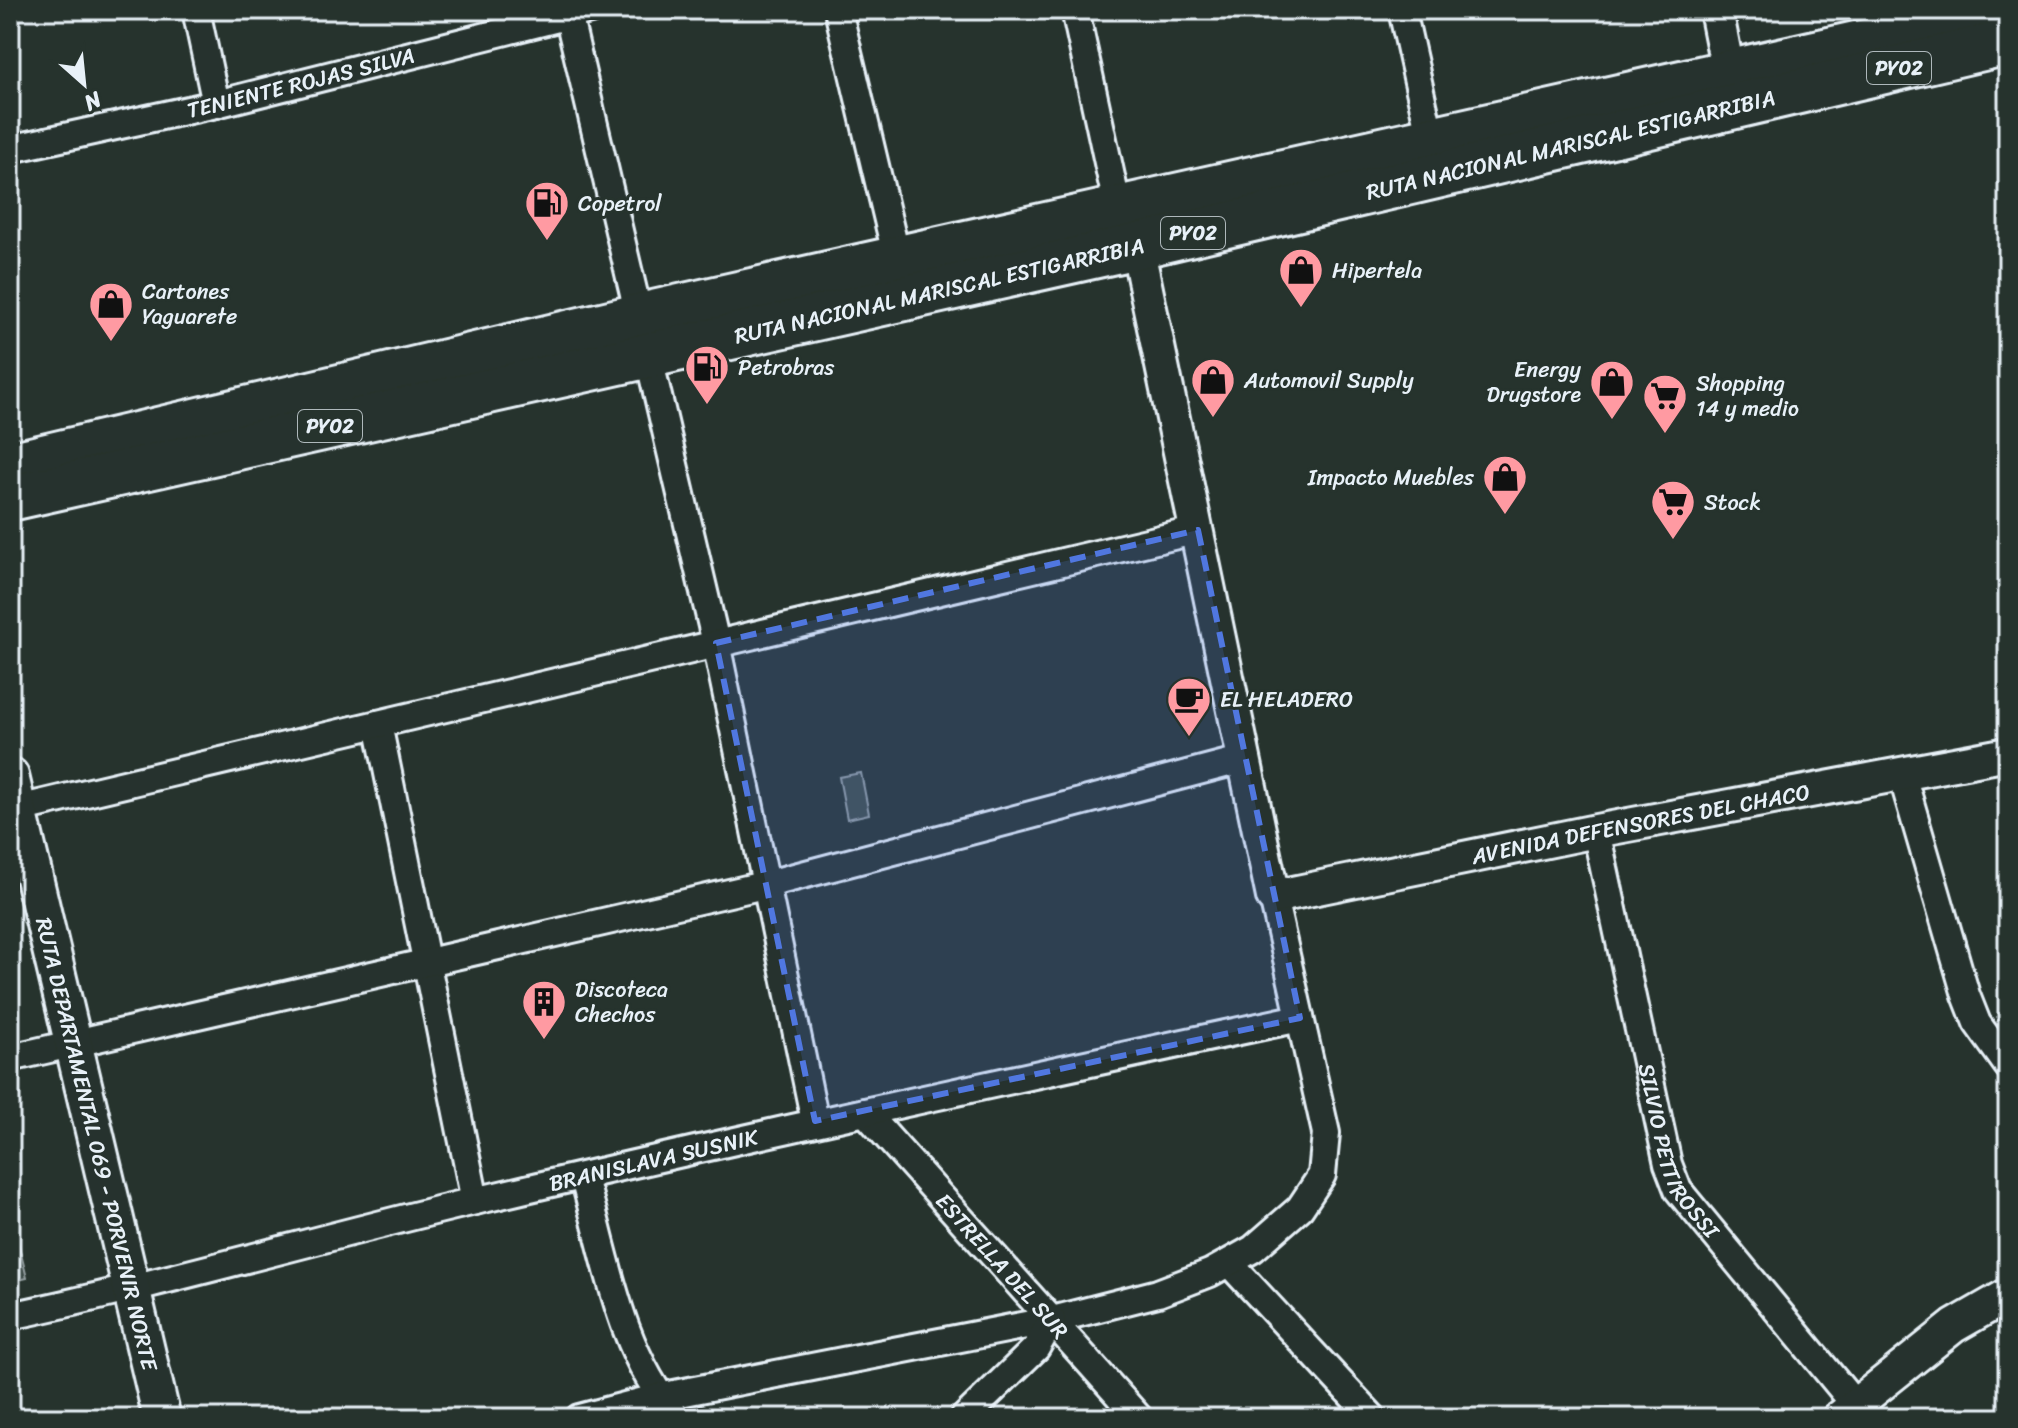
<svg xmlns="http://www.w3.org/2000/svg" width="2018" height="1428" font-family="Sriracha,sans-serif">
<rect width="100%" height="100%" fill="#26332d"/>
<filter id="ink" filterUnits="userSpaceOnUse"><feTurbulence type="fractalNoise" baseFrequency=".0125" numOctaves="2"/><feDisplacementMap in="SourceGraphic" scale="16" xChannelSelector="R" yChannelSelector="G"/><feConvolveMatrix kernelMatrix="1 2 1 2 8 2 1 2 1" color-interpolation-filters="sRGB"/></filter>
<g filter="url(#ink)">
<g fill="#3e4b47" stroke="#939ea0" stroke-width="2">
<polygon points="861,773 869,814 847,819 839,777"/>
<polygon points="10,1209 27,1278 10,1282"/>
</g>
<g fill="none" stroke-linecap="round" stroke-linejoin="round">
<g stroke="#e8f1f8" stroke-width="32">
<g id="minor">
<polyline points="196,10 216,104"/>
<polyline points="567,10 716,643 815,1121"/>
<polyline points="838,10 897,258"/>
<polyline points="1075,10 1118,209"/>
<polyline points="1402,10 1431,140"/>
<path id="s1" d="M10,149L216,104L590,10"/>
<polyline points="378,724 475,1201"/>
<polyline points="1902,775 1966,995 1977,1023 2008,1066"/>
<polyline points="10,811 1198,530"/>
<path id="s2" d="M1596,831L1668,1164L1678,1190L1866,1418"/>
<polyline points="10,1058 764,885 1244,759"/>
<path id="s3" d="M865,1112L1139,1418"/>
<path d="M584,1178C607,1261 620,1352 677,1418"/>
<polyline points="1229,1263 1373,1418"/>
<path id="s4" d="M10,1316C166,1283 319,1238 475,1201C749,1136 1024,1077 1300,1018"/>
<polyline points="579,1418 659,1397 1052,1320 1158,1293 1210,1273 1253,1249 1300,1208 1322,1175 1326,1133 1273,897"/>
<polyline points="964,1418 1036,1348 1052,1320"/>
</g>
</g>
<g stroke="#e8f1f8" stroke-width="38">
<g id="tertiary">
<polyline points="1716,10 1732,91"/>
<path id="s5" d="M1137,246L1273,897L1596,831L2008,754"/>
<polyline points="1839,1418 1954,1326 2008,1295"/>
</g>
</g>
<g stroke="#e8f1f8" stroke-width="42">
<g id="secondary">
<path id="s6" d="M10,776L162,1418"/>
</g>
</g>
<g stroke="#e8f1f8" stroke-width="50">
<g id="trunk">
<polyline points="10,465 640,316 2008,10"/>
<path id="s7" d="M10,498L1137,246L2008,42"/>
</g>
</g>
<use href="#minor" stroke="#26332d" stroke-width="26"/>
<use href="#tertiary" stroke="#26332d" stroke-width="32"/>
<use href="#secondary" stroke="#26332d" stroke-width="36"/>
<use href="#trunk" stroke="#26332d" stroke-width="44"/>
</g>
</g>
<path fill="#5077e0" fill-opacity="0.2" stroke="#5077e0" stroke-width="6" stroke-dasharray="16 10" stroke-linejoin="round" d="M1198,530L1300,1018L815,1121L716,643Z"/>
<defs>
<g id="fuel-pin" transform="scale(2.3)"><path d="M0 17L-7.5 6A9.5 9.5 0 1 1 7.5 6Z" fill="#ff9aa2" stroke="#26332d"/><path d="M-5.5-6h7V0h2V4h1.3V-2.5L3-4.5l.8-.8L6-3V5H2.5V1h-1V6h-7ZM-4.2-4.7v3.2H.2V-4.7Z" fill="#111"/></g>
<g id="shop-pin" transform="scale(2.3)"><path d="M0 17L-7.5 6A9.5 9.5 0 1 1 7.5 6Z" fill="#ff9aa2" stroke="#26332d"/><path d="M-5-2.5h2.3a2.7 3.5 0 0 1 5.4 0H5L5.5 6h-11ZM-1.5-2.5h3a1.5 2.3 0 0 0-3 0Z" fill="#111"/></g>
<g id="supermarket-pin" transform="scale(2.3)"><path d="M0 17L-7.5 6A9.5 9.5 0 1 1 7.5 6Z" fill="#ff9aa2" stroke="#26332d"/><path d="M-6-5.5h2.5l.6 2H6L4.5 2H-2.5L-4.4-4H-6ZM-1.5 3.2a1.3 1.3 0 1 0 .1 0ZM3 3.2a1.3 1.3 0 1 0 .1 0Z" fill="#111"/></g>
<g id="cafe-pin" transform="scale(2.3)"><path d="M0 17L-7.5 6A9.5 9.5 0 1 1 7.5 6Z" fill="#ff9aa2" stroke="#26332d"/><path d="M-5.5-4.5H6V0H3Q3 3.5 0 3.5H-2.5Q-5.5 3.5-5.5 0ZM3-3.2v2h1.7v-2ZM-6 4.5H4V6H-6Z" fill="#111"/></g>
<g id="building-pin" transform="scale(2.3)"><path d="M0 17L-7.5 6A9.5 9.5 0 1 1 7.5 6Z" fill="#ff9aa2" stroke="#26332d"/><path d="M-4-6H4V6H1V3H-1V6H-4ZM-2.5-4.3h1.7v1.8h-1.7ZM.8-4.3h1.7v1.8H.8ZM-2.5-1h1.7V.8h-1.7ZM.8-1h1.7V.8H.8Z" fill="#111"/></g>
</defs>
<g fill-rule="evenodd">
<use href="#fuel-pin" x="547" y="203"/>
<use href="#shop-pin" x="1301" y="270"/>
<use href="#shop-pin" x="111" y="304"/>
<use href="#fuel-pin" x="707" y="367"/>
<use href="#shop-pin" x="1213" y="380"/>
<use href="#shop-pin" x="1612" y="382"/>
<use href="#supermarket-pin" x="1665" y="396"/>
<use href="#shop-pin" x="1505" y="477"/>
<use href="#supermarket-pin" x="1673" y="502"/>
<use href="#cafe-pin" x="1189" y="699"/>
<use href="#building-pin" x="544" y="1002"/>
</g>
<g text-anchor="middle" stroke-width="6" stroke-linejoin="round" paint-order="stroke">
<g fill="#26332d" stroke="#aeb8bb" stroke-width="2">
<rect x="1867" y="52" width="64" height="32" rx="6"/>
<rect x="1161" y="217" width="64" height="32" rx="6"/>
<rect x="298" y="410" width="64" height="32" rx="6"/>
</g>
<g font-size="20" font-weight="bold" fill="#e8f1f8">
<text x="1899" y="75">PY02</text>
<text x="1193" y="240">PY02</text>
<text x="330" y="433">PY02</text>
</g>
<g font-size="22" fill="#e8f1f8" stroke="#26332d">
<text dy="8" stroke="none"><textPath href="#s1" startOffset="298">TENIENTE ROJAS SILVA</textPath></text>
<text dy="8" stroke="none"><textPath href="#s7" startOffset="1600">RUTA NACIONAL MARISCAL ESTIGARRIBIA</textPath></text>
<text dy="8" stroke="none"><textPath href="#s7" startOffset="952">RUTA NACIONAL MARISCAL ESTIGARRIBIA</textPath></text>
<text dy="8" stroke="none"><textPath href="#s5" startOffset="1040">AVENIDA DEFENSORES DEL CHACO</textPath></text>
<text dy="8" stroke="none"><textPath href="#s6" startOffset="378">RUTA DEPARTAMENTAL 069 - PORVENIR NORTE</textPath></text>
<text dy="8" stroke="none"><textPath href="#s2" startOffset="332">SILVIO PETTIROSSI</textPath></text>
<text dy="8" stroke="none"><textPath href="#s4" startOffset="662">BRANISLAVA SUSNIK</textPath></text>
<text dy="8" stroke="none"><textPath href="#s3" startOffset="206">ESTRELLA DEL SUR</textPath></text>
</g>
<g font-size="22" fill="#e8f1f8" stroke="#26332d" text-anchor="start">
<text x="578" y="211">Copetrol</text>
<text x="1332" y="278">Hipertela</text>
<text x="142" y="299">Cartones<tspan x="142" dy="25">Yaguarete</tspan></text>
<text x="738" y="375">Petrobras</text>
<text x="1581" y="377" text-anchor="end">Energy<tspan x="1581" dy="25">Drugstore</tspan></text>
<text x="1244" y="388">Automovil Supply</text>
<text x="1696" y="391">Shopping<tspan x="1696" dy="25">14 y medio</tspan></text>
<text x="1474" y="485" text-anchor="end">Impacto Muebles</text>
<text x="1704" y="510">Stock</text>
<text x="1220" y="707">EL HELADERO</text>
<text x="575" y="997">Discoteca<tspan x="575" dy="25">Chechos</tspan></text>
</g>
</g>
<rect width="2018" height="1428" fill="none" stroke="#26332d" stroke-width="40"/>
<rect x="20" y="20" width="1978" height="1388" fill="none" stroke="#e8f1f8" stroke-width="3" filter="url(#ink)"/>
<g transform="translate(84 84) rotate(153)" stroke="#26332d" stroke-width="6" paint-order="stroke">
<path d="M0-6L14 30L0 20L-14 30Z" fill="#e8f1f8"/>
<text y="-12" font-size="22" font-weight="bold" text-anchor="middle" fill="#e8f1f8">N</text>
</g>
</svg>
